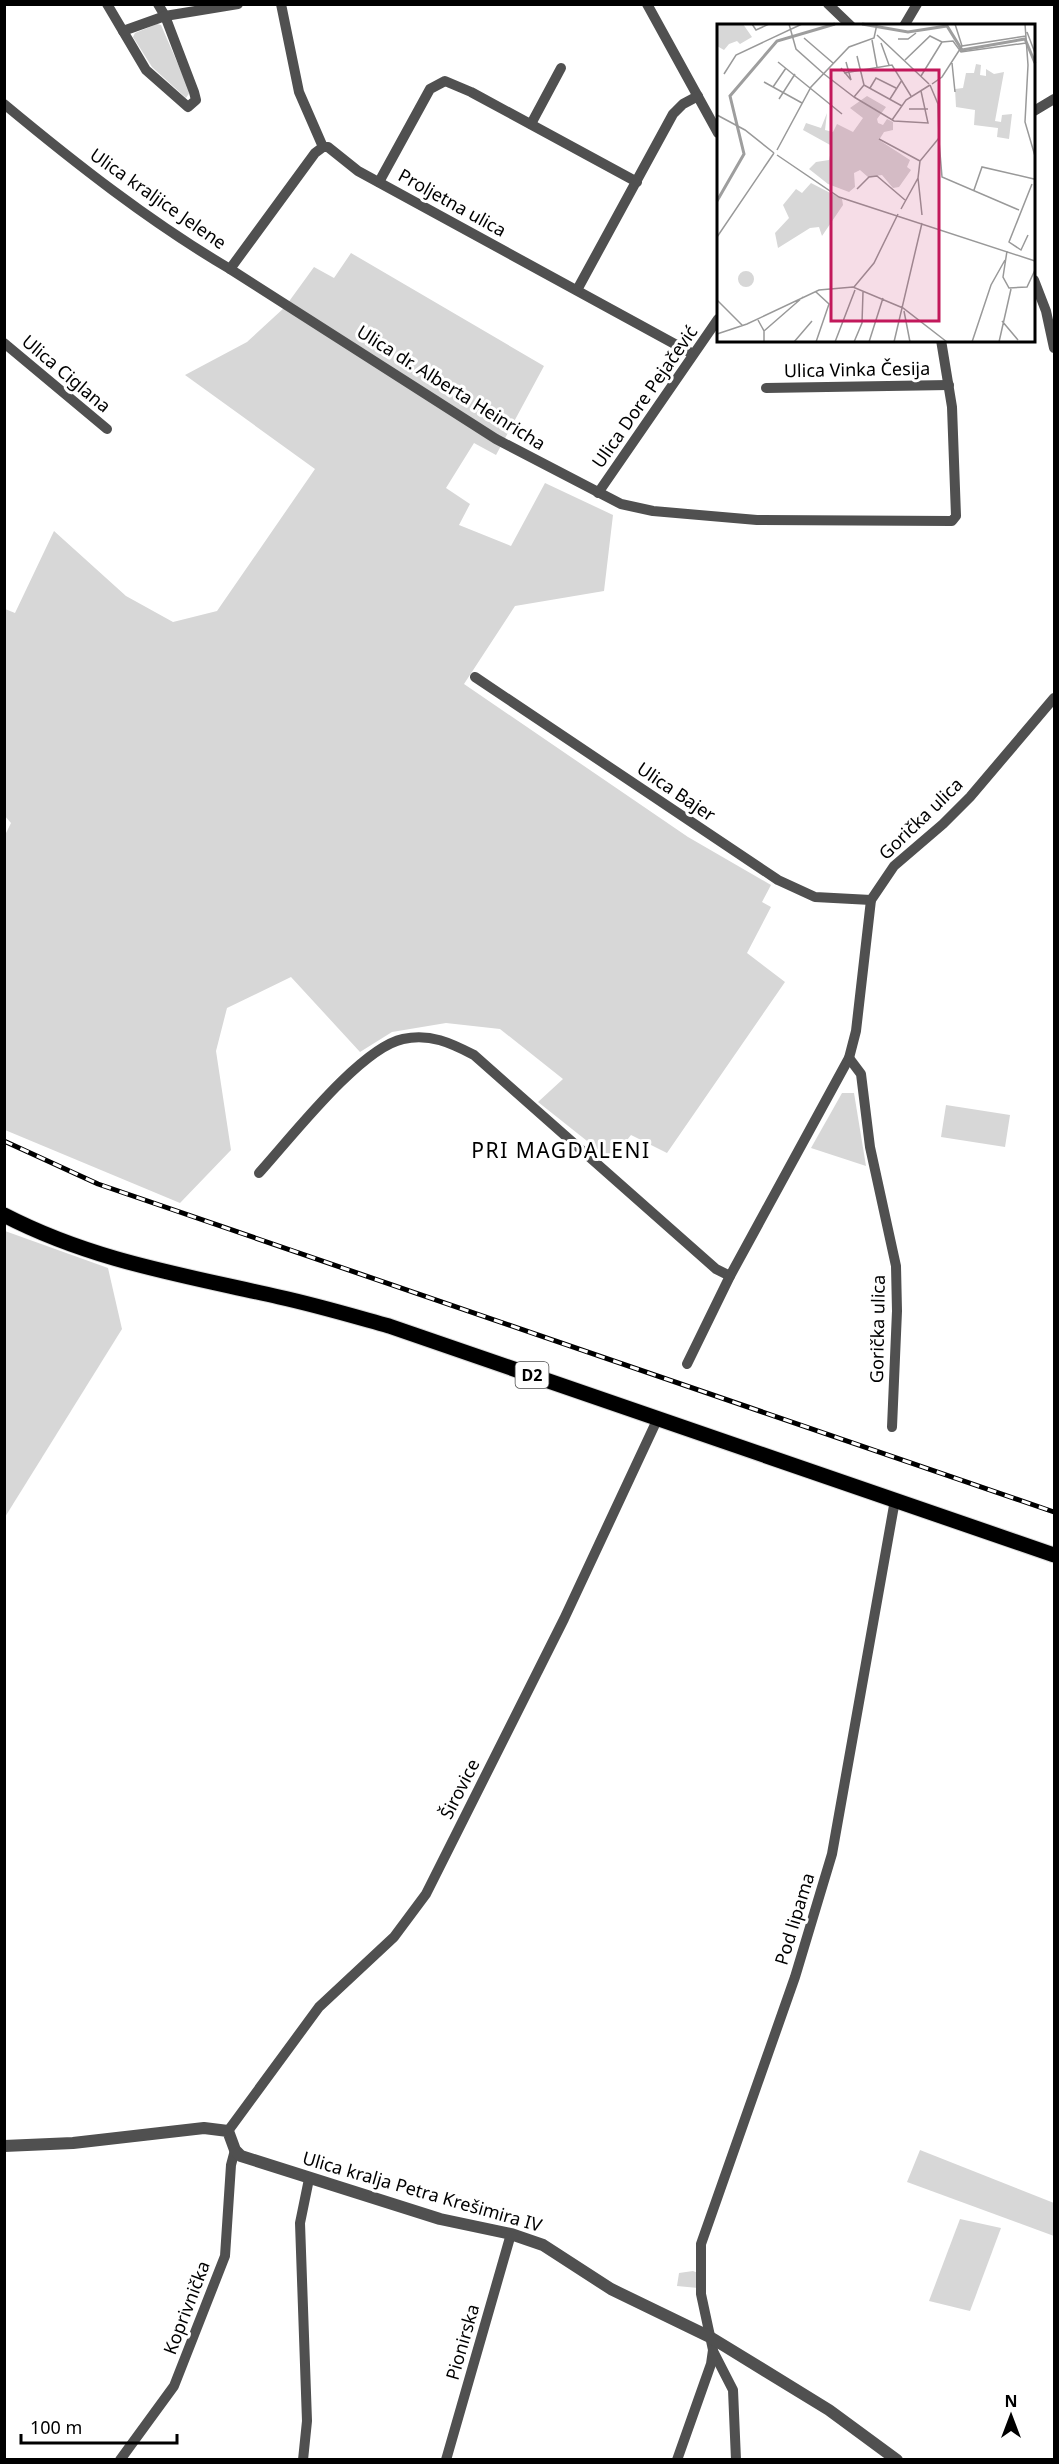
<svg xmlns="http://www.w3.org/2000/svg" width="1059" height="2464" font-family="'Noto Sans',sans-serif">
<rect width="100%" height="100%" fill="#fff"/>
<g fill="#d7d7d7">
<polygon points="157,24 161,25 190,92 186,98 152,67 133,37 135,33"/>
<polygon points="351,253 544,366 496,455 474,443 446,488 470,504 459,525 511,546 545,483 613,515 604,591 515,606 464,684 688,837 771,885 762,902 771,907 747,953 785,982 667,1153 631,1135 611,1160 538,1102 563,1079 500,1029 446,1023 392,1032 360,1052 291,977 227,1008 216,1051 231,1150 180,1203 5,1130 4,837 11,823 4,815 5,609 15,613 54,531 126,596 173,622 217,611 315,469 185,375 247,342 285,307 314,267 334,278"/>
<polygon points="842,1093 854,1093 866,1166 811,1148"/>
<polygon points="946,1105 1010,1115 1005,1147 941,1137"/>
<polygon points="5,1231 108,1268 122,1329 5,1517"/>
<polygon points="920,2150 1054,2203 1054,2236 907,2182"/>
<polygon points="960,2219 1001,2228 970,2311 929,2301"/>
<polygon points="693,2271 698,2273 698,2288 677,2286 679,2273"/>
</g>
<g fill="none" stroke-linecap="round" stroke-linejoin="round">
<g stroke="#dbdbdb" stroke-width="17">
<path id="primary" d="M4,1215C93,1261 183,1275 279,1297C316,1305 353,1316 389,1326L1054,1555"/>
</g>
<g stroke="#505050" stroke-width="10">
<polyline points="107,4 146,70 188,107 196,100 194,92 165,16 158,4"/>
<polyline points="281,4 299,92 323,147"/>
<polyline points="647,4 718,133"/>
<polyline points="828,4 851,26"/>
<polyline points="904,26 917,4"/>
<polyline points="123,31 165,16 238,4"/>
<path d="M4,104C75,163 150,222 230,269L315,153L323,147H328L358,171L693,354"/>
<polyline points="1034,111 1054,99"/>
<polyline points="531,124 561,68"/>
<polyline points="379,182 430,89 445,81 471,92 637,182"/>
<polyline points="230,269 496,439 621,504 653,511 757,520 952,521 956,516 952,407 941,340"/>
<polyline points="1034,280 1046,311 1054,348"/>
<polyline points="577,290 673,114 683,104 698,96"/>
<polyline points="4,343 107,429"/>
<polyline points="766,388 949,385"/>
<polyline points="598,493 718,319"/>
<polyline points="475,677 778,880 815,897 871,900"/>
<polyline points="849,1058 861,1074 870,1147 896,1266 897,1311 892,1427"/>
<path d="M259,1173C290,1139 360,1048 403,1039C430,1033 451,1043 474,1055L716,1269L730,1276"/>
<polyline points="687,1364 730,1276 849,1058 856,1031 871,900 894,866 943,824 970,797 1054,698"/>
<polyline points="228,2131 319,2007 394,1937 426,1894 564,1619 658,1418"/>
<polyline points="713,2351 733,2390 736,2460"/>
<polyline points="120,2460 174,2386 225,2256 231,2165 235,2150"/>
<polyline points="303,2460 307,2421 300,2223 309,2179"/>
<polyline points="446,2460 511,2234"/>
<polyline points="677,2460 711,2364 713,2350 701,2294 701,2244 795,1977 832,1854 895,1500"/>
</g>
<polyline stroke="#505050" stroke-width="12" points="4,2146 73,2143 204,2128 228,2131 235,2150 241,2156 440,2219 511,2234 543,2245 611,2289 710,2337 829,2410 897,2460"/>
<use href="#primary" stroke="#000" stroke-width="15"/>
<g stroke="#000" stroke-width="5">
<polyline id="rail" points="4,1141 98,1184 1054,1512"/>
</g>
<use href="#rail" stroke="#fff" stroke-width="3" stroke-dasharray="9" stroke-linecap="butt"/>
</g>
<g text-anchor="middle" stroke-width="6" stroke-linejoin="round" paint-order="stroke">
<rect fill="#fff" stroke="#4c4c4c" stroke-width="1.5" x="515.5" y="1362" width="33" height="26" rx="4.5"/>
<g font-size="16" font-weight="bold" fill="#000">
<text x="532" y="1381">D2</text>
</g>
<g font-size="18" fill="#000" stroke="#fff">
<text transform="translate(158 199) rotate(35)" y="6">Ulica kraljice Jelene</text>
<text transform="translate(452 203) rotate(29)" y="6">Proljetna ulica</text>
<text transform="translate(857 370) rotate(-1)" y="6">Ulica Vinka Česija</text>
<text transform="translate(66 374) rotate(40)" y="6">Ulica Ciglana</text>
<text transform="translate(451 388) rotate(32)" y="6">Ulica dr. Alberta Heinricha</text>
<text transform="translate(645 397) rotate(-55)" y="6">Ulica Dore Pejačević</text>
<text transform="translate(676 792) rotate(34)" y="6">Ulica Bajer</text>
<text transform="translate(921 819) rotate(-44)" y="6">Gorička ulica</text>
<text transform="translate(878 1329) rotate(-89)" y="6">Gorička ulica</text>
<text transform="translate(460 1789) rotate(-63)" y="6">Širovice</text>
<text transform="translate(795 1919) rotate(-73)" y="6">Pod lipama</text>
<text transform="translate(422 2192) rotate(16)" y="6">Ulica kralja Petra Krešimira IV</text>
<text transform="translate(187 2308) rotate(-69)" y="6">Koprivnička</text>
<text transform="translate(463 2342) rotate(-74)" y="6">Pionirska</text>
</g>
<g font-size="21" letter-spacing="1.5" fill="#000" stroke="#fff">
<text x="561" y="1158">PRI MAGDALENI</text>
</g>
</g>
<g transform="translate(717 24)">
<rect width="318" height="318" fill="#fff"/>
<path d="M0,0H26L35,13L23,20L20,17L12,20L7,26L0,22ZM259,40L264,41L263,51L269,52V45L277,50L287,48L278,97L284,98L285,91L295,90L292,115L280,113L281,104L257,101L258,86L239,83L238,65L246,64L249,49H257ZM150,72L169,83L160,95L161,99L166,101L170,95L176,98V106L167,108L162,116L193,136L190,143L194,146L182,163L176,164L165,151L151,153L143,146L137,149L138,163L132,168L111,160L92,145L99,138L112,136L115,122L86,106L89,99L104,104L110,89L108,106L116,108L120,100L136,108L146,94L133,84ZM94,159L125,175L126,181L105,212L102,203L93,204L61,224L58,209L72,194L66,181L79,165L85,169ZM21 255a8 8 0 1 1 16 0a8 8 0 1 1-16 0Z" fill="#d7d7d7"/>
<path fill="none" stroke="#9e9e9e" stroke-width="3" d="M145,0L191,8L230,2L245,26L308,15L318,39M0,177L27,130L13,72L60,17L118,0"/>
<path fill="none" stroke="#999" stroke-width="1.5" d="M35,0L39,6L52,0M72,0L79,25L107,50M238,0L245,22M308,0L311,41L308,98L318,132M310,8L318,29M160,11L212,60M87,14L116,39M181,15H191L199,9M155,16L160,43M225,18L236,17L244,28L309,19M164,19L172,41M140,32L147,61M188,36L213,12L225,18M61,38L125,90M235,39L238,68M124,44L134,56L129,38M127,49L175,41L194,72M7,50L19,31L85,0M107,50L137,73L147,61L185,82M204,52L225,18M47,58L85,79M215,60L225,53L245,22L309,12M56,63L69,44M153,64L159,54L179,64M137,73L177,97L211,99L204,67M62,75L78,50M173,75L185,56M192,85H211M0,91L28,106L57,129M175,96L189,76L213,61M162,115L203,137M222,117L225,153L302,186M60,126L94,63L132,23L157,14L160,0M60,131L122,173L318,237M201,154L205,191M140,165L152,153L160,152L188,176M257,166L265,143L317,155M184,185L201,154L203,137L222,114L221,80L213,61M311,211L304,226L292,218L315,160M0,213L57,129M290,227L286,253L292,264L310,263L318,246M137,263L157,239L181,190M0,276L26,302M187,287L193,318M41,296L47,307V318M285,297L301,316M47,307L86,273M0,310L30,300L102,266L136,263L186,284L230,318M77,318L95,297M99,318L112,280L99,268M118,318L138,266M137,318L145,299L146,268M152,318L166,274M177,318L205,199M255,318L274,261L288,236M282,318L294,265"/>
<path fill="#c2185b" fill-opacity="0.15" stroke="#c2185b" stroke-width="3" d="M114,46H222V297H114Z"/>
<rect width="318" height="318" fill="none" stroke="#000" stroke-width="3"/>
</g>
<rect width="1059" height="2464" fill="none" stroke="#000000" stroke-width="12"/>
<g transform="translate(1011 2416)" stroke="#ffffff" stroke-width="4.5" paint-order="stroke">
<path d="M0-4.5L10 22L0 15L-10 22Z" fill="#000000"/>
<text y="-9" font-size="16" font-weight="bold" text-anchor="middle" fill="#000000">N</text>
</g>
<path d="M21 2434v9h156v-9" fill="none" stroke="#000000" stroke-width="3"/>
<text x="30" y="2434" font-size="18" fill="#000000" stroke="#ffffff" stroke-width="4.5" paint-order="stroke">100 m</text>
</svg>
